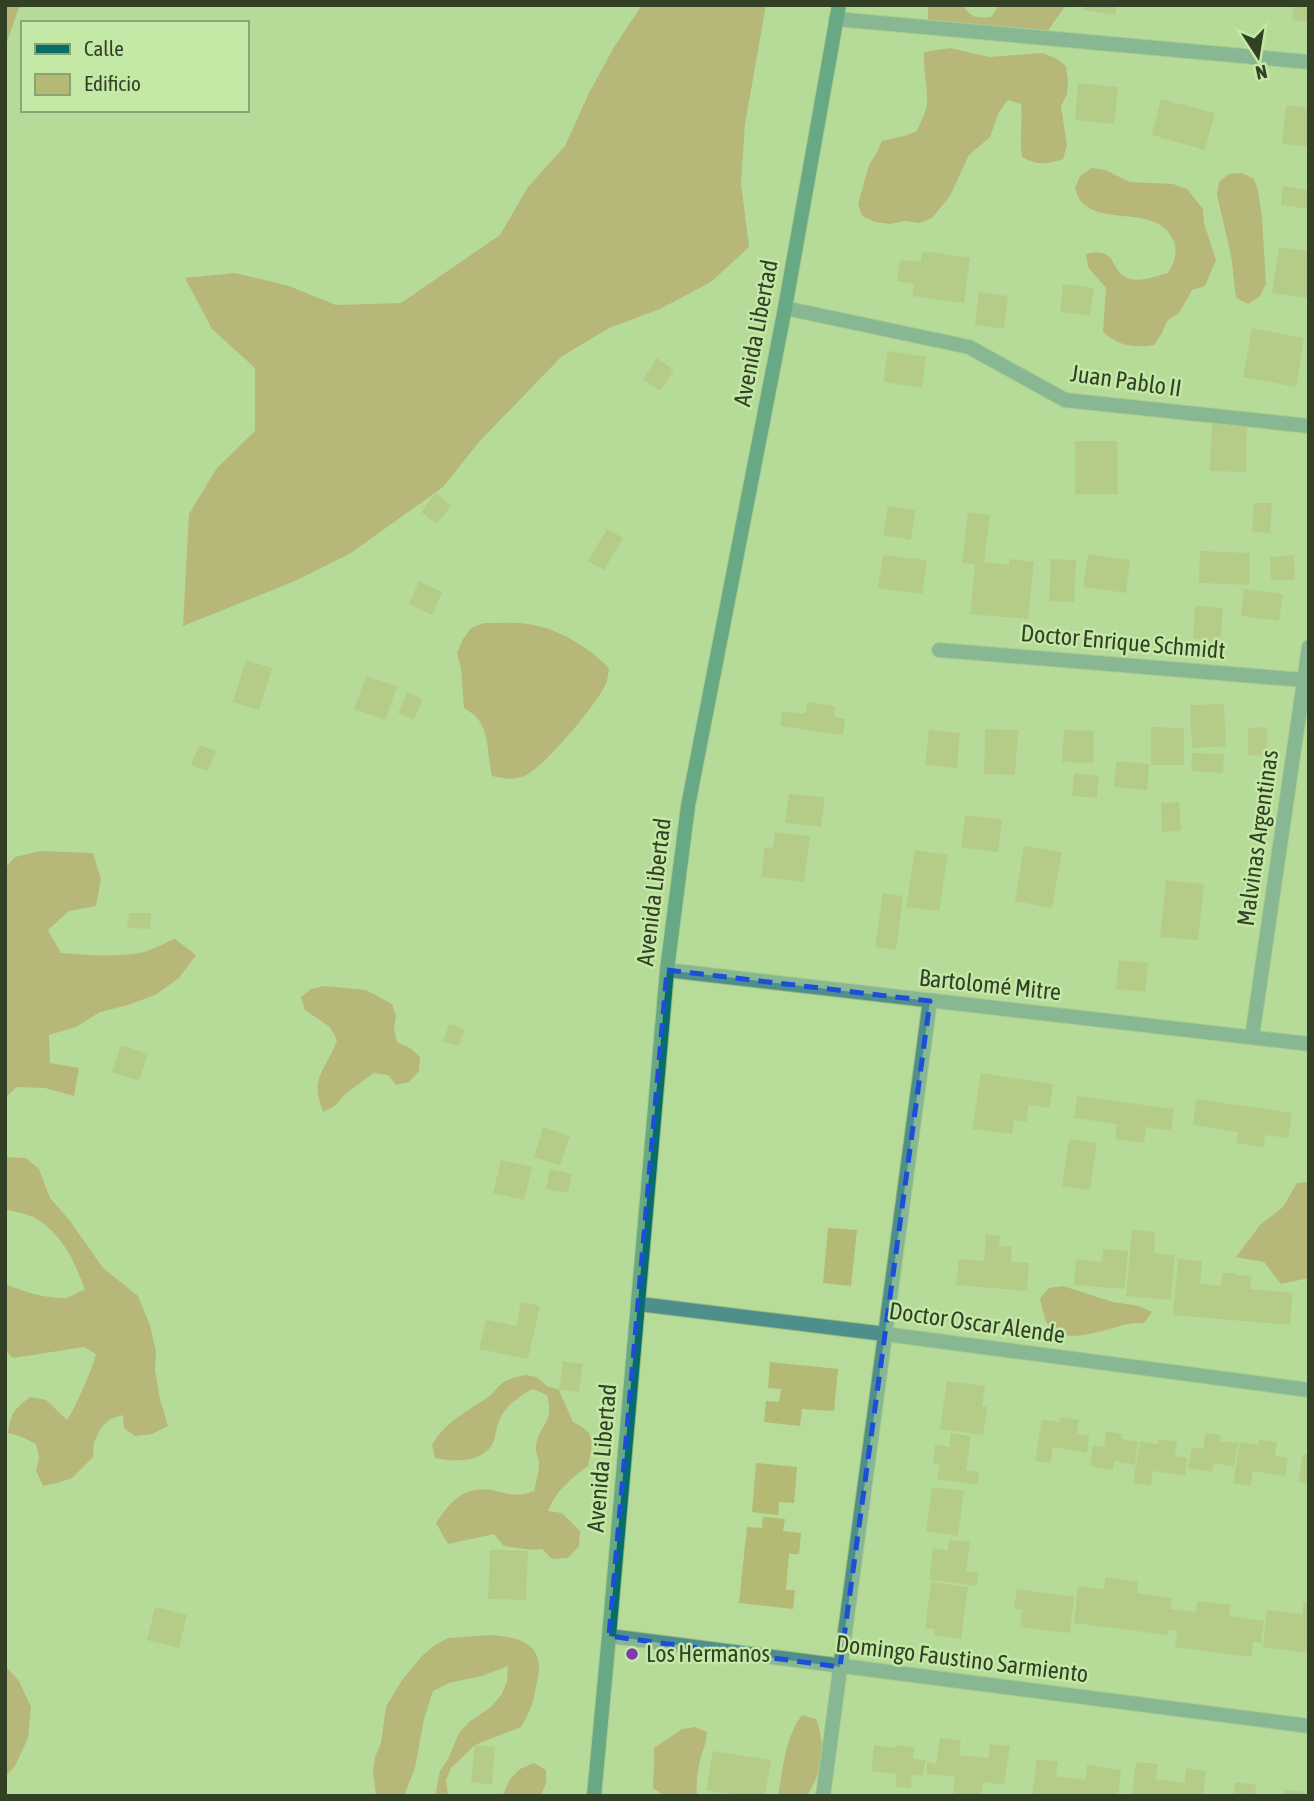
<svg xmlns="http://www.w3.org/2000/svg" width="1314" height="1801" font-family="'Asap Condensed',sans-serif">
<rect width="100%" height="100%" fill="#b7db99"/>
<g fill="#b88c55">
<polygon points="5,5 20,5 5,47"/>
<polygon points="642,5 766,5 745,124 741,184 749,247 711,282 660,309 609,328 561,357 479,442 443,487 351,553 295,581 183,626 189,514 217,468 255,431 255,368 212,329 185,278 235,273 289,286 336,305 401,303 500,235 528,187 565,146 589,93 614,47"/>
<path d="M928,5H963C970,18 978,18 991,17L999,5H1066L1049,29L1036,34L937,29L928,19Z"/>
<path d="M950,48L989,57L1043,53L1055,58L1066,66L1068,80L1067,94L1061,106L1067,146L1063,159C1047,165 1037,165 1022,157C1019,139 1023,122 1021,104L1008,100L999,112L990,137L969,155L950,196L932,218L919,223L905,221L890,224L875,222L862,216L858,204L869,165L876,154L882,141L904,136L917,131C920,122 926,113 927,104C928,87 923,70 924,52Z"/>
<path d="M1092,168L1105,170L1130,182L1173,184L1187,189L1203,209L1204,223L1216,260L1205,286L1192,290L1179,313L1167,321L1162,333L1154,345C1134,348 1118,346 1103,332L1106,288L1088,267L1086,254C1120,246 1108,273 1130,279C1142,282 1156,276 1168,273C1174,263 1178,254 1174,242C1162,208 1116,222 1091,209C1081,204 1078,198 1075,188L1080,176Z"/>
<polygon points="1242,173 1254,179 1258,191 1262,218 1266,284 1260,296 1248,304 1236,298 1231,255 1217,195 1219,182 1229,174"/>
<path d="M484,623C499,623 514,622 528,624C558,628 588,647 609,668C608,673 608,679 606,684C596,705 544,768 524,776C513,781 503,778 492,776C487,758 490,734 478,719C475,715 469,711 464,708L461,668L457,653L463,639L471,628Z"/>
<path d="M41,851L93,853L101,879L96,906L69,911L48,930L61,953C88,955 117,958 144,952C154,949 165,943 175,939L196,955L179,978L155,995L128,1005L100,1012L76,1027L49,1035L50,1063L79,1068L74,1096L45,1088L17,1087L5,1098V868L15,857Z"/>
<path d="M324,986L366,990L392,1004L396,1016L394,1029L397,1042L410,1048L420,1057L419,1071L409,1082L396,1085L388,1075L374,1073L346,1093L335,1106L323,1112C320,1103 316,1092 318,1083C319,1073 333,1053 337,1040L330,1027L305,1010L301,997L311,989Z"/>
<path d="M5,1157L26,1158L39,1169L50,1198L70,1221L103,1268L138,1296L150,1325L156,1352L155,1370L160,1399L168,1426L152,1434L135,1436L124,1428L123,1415L110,1419L101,1428L94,1442L93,1457L72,1478L58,1483L43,1486L36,1471L39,1458L36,1444L22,1437L8,1433C10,1414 15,1408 30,1397L46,1400L67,1420C73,1411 76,1403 81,1393C87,1379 92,1369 96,1354L84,1347L13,1358L5,1350V1284C25,1292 43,1298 65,1298C72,1297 78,1291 85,1290C75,1261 61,1232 33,1217C24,1213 14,1212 5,1209Z"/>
<polygon points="1309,1182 1309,1278 1281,1284 1264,1262 1236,1257 1260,1225 1283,1207 1297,1183"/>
<path d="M1063,1286L1113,1302L1139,1306L1152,1312L1144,1323C1139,1323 1133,1323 1128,1324C1108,1328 1062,1348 1048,1325C1044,1318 1042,1306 1040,1298L1049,1288Z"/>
<path d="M525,1375L537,1377L547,1386L559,1390L573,1422C597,1433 593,1443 588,1466C571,1478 555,1492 548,1511L562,1513L580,1531L579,1546L568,1558L552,1559L542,1549C528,1551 518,1548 504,1546L494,1534L448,1544L436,1523C452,1500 465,1484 496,1491C513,1495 518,1497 534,1491C536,1482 539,1472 539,1463C539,1458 535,1453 536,1447C538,1424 555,1425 547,1395L533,1389C518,1397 504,1406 498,1424C496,1430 495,1440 492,1445C481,1463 452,1462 435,1458L432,1445C445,1422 466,1412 487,1398C493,1394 495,1390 499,1386C506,1379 516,1377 525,1375Z"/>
<path d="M493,1635C527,1638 547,1648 536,1686C535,1691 534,1697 533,1702C530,1711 525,1719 521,1727L475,1745L451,1768L446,1780L448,1796H435L440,1771L448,1759L459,1733L469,1722L491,1707L501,1695L507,1682L508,1666L482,1676L449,1683L433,1691L424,1719L415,1768L404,1796H376L373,1771L375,1757L381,1743L386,1707L402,1680L422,1656L435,1645L448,1638Z"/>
<polygon points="5,1666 19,1681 31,1707 28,1738 15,1766 5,1777"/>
<path d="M802,1715L816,1719C827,1749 823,1769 807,1796H778C783,1769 785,1737 802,1715Z"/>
<path d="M695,1727L707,1732C706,1747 703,1748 700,1760C697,1772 696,1784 697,1796H665L653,1788C653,1774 655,1762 654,1748L682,1729Z"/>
<polygon points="534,1763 546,1770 546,1783 541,1796 502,1796 510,1779 520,1769"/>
</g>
<g fill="#b4b974">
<polygon points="1084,5 1117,5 1115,15 1083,10"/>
<polygon points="1294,5 1309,5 1309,22 1292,20"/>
<polygon points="1078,83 1118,87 1114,124 1075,120"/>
<polygon points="1161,99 1215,113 1205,150 1152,135"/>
<polygon points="1286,105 1309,108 1309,147 1282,144"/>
<polygon points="1283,186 1309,190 1309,209 1281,205"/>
<polygon points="1279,247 1309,251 1309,298 1272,293"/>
<polygon points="922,251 970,258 964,303 912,296 914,284 897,281 900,260 921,262"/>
<polygon points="1063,284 1094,288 1090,316 1060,312"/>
<polygon points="979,292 1008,296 1004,329 975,325"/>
<polygon points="1252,328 1304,338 1296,387 1243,377"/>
<polygon points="888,351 926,357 922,388 883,382"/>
<polygon points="657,358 674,370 660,391 643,379"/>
<polygon points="1212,422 1247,423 1246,472 1210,471"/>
<polygon points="1075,441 1117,441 1118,494 1075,494"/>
<polygon points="436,493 451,506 437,524 421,512"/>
<polygon points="1254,503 1272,503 1270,533 1252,532"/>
<polygon points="888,506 915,510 911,540 883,535"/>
<polygon points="968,512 990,515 984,562 1009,565 1009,559 1034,562 1028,619 970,614 975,564 962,563"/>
<polygon points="607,529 623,538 604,570 588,561"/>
<polygon points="1200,551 1250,553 1249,585 1199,583"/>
<polygon points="1088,554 1130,560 1126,593 1083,587"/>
<polygon points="883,555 927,560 922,594 878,588"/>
<polygon points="1294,555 1295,580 1271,580 1270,557"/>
<polygon points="1051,559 1076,560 1074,602 1049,601"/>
<polygon points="419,581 442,592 432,615 409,604"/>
<polygon points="1244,589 1283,594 1279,621 1241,616"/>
<polygon points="1195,606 1223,608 1220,642 1193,639"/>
<polygon points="246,660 272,668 259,710 233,702"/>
<polygon points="366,676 397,686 385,720 354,709"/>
<polygon points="407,692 423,699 414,720 398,713"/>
<polygon points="807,702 835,706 834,717 845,719 843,735 780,726 782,711 805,714"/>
<polygon points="1224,704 1226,746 1192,748 1190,705"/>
<polygon points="1151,727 1184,728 1184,765 1151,765"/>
<polygon points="1267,727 1267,756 1248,755 1248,728"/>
<polygon points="985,729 1018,730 1015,775 984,774"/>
<polygon points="929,730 960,733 957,768 925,765"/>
<polygon points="1064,730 1094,731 1093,763 1062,762"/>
<polygon points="199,745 216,751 208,771 191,765"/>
<polygon points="1192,753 1224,754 1223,773 1191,771"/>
<polygon points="1116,761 1149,764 1147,790 1114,787"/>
<polygon points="1074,773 1099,776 1097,798 1072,796"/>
<polygon points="789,794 825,797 821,827 785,823"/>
<polygon points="1179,802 1181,831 1162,832 1161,803"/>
<polygon points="965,815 1002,819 998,852 961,848"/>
<polygon points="775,832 810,836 804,882 761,877 765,847 773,848"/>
<polygon points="1024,846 1062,852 1052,908 1015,901"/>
<polygon points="915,850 948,855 939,911 906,907"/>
<polygon points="1166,880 1204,884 1198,940 1160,937"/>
<polygon points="883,893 903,896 896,950 875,947"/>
<polygon points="129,913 151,913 150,929 127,928"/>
<polygon points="1119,960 1148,963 1145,992 1116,989"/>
<polygon points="449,1024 465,1029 459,1046 443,1042"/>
<polygon points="121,1045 148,1054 139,1081 112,1072"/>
<polygon points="981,1073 1053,1084 1049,1108 1029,1105 1026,1122 1014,1120 1012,1134 972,1129"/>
<polygon points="1077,1096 1174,1109 1171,1131 1146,1127 1144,1143 1115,1139 1117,1124 1074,1118"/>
<polygon points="1196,1099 1292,1113 1288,1138 1265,1135 1264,1147 1236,1143 1238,1132 1193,1125"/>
<polygon points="543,1127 570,1136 560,1165 534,1157"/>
<polygon points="1069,1139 1097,1143 1090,1190 1062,1186"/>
<polygon points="501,1160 532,1167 524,1200 493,1193"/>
<polygon points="550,1169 572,1174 568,1193 546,1189"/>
<polygon points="828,1228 857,1230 851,1286 823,1283"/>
<polygon points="1132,1230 1155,1232 1154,1253 1175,1255 1171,1300 1126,1296"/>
<polygon points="986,1234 1000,1236 999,1246 1012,1247 1011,1262 1029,1263 1027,1291 956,1285 959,1259 984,1261"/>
<polygon points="1103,1249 1128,1251 1125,1289 1074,1285 1076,1259 1102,1262"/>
<polygon points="1178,1259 1202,1261 1200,1284 1221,1286 1222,1273 1236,1273 1236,1275 1252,1276 1250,1289 1293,1293 1290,1325 1173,1315"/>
<polygon points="521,1302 540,1306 528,1359 479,1349 486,1320 516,1326"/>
<polygon points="563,1361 583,1364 579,1392 559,1390"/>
<polygon points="770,1362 838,1369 834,1411 802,1409 800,1426 764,1422 766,1401 779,1402 781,1389 768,1388"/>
<polygon points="947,1381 985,1386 982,1406 987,1407 983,1435 940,1429"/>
<polygon points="1061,1417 1079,1420 1077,1434 1089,1436 1087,1453 1053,1447 1050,1463 1035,1461 1042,1419 1060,1422"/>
<polygon points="1106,1431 1122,1434 1121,1439 1138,1442 1135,1465 1114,1461 1113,1470 1090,1466 1093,1445 1104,1447"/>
<polygon points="951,1433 971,1436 966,1470 979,1472 977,1485 937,1479 940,1465 933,1464 935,1445 949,1447"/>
<polygon points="1206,1433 1221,1435 1220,1441 1238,1443 1234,1467 1214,1463 1212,1472 1188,1468 1192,1447 1203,1449"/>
<polygon points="1159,1439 1177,1442 1175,1456 1187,1458 1185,1476 1153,1471 1151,1486 1133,1483 1140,1441 1158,1444"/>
<polygon points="1259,1440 1277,1442 1275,1456 1288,1458 1285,1476 1253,1471 1251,1486 1233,1483 1240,1442 1258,1445"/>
<polygon points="1303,1454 1309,1454 1309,1484 1298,1482"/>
<polygon points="756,1463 797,1467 794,1503 779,1502 778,1515 752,1512"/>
<polygon points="932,1487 964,1491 958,1536 926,1531"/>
<polygon points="763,1517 785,1519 783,1531 801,1533 799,1554 789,1554 786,1590 795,1590 793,1609 739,1603 747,1527 762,1528"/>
<polygon points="949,1540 970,1542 966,1571 979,1573 977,1586 929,1580 933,1548 948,1550"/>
<polygon points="490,1550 528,1551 526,1600 488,1599"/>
<polygon points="1105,1577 1138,1582 1137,1593 1172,1598 1170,1609 1196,1612 1197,1601 1231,1605 1229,1616 1264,1621 1261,1643 1253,1642 1251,1657 1175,1647 1177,1631 1168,1630 1167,1635 1074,1623 1078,1586 1104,1589"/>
<polygon points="931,1582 968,1587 961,1639 934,1635 935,1629 925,1628"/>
<polygon points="1017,1589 1074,1597 1070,1633 1020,1627 1022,1610 1014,1609"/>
<polygon points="1304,1602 1309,1603 1309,1653 1263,1647 1267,1610 1302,1614"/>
<polygon points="155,1607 187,1615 179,1648 147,1640"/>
<polygon points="940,1738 961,1740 959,1755 988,1758 990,1744 1010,1746 1004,1785 983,1782 981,1796 953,1796 955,1777 926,1774 927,1762 936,1764"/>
<polygon points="475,1745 495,1747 492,1785 471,1782"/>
<polygon points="874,1745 895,1748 896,1745 914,1747 913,1759 926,1760 923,1776 912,1775 911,1788 895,1787 897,1774 871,1771"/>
<polygon points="713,1751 771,1760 765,1796 742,1796 706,1790"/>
<polygon points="1037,1759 1058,1762 1056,1776 1085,1780 1087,1765 1121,1770 1118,1796 1032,1796"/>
<polygon points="1136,1762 1158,1764 1156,1779 1185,1783 1186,1768 1206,1771 1203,1796 1132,1796"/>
<polygon points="1235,1782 1256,1785 1255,1796 1233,1796"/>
<polygon points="1285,1789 1305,1792 1304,1796 1284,1796"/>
</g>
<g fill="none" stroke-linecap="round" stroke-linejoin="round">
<g stroke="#9ab980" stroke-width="16">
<g id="minor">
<polyline points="836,19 1309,62"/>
<polyline points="785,308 969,347 1065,400 1309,426"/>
<polyline points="939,650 1304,680"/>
<polyline points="667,970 1309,1044"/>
<polyline points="1252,1037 1309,647"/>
<polyline points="639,1304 885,1334 1309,1390"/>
<polyline points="609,1636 1309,1726"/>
<polyline points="823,1796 930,1001"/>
</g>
</g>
<g stroke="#9ab980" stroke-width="16">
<polyline id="secondary" points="594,1796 609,1636 667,970 688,806 785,308 839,5"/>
</g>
<use href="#minor" stroke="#4e8f8c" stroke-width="14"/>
<use href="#secondary" stroke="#056d6a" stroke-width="14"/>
</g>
<path d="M0 0H1314V1801H0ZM667,970L930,1001L840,1667L609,1636Z" fill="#b7db99" fill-opacity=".55" fill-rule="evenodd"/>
<path fill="none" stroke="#1d4ed8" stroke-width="5" stroke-dasharray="14 9" stroke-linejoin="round" d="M667,970L930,1001L840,1667L609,1636Z"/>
<circle fill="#843aac" stroke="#c4e8a6" stroke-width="2.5" cx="632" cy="1654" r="7"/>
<g text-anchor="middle" stroke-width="5" stroke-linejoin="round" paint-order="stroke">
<g font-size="24" fill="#324026" stroke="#c4e8a6">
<text transform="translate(756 333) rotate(-79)" y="8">Avenida Libertad</text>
<text transform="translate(1126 381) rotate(8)" y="8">Juan Pablo II</text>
<text transform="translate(1123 642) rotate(5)" y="8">Doctor Enrique Schmidt</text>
<text transform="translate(1258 838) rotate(-82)" y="8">Malvinas Argentinas</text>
<text transform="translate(654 892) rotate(-83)" y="8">Avenida Libertad</text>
<text transform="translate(990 985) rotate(6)" y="8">Bartolomé Mitre</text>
<text transform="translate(977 1323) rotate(8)" y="8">Doctor Oscar Alende</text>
<text transform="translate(602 1458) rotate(-85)" y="8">Avenida Libertad</text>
<text transform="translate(962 1659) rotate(7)" y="8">Domingo Faustino Sarmiento</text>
</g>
<g font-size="24" fill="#324026" stroke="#c4e8a6" text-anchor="start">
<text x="646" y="1662">Los Hermanos</text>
</g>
</g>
<rect width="1314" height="1801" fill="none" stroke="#324026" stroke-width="14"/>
<rect x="21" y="21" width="228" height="91" fill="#c4e8a6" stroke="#8aa573" stroke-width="2"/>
<rect x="35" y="44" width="35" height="10" fill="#056d6a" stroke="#8aa573" stroke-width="2"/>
<text x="84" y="56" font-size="21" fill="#324026">Calle</text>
<rect x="35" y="74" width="35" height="21" fill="#b4b974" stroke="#8aa573" stroke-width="2"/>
<text x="84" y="91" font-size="21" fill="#324026">Edificio</text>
<g transform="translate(1258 56) rotate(168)" stroke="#c4e8a6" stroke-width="5" paint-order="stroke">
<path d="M0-5L12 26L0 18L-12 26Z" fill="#324026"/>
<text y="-10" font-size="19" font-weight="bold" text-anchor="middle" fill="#324026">N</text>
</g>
</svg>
